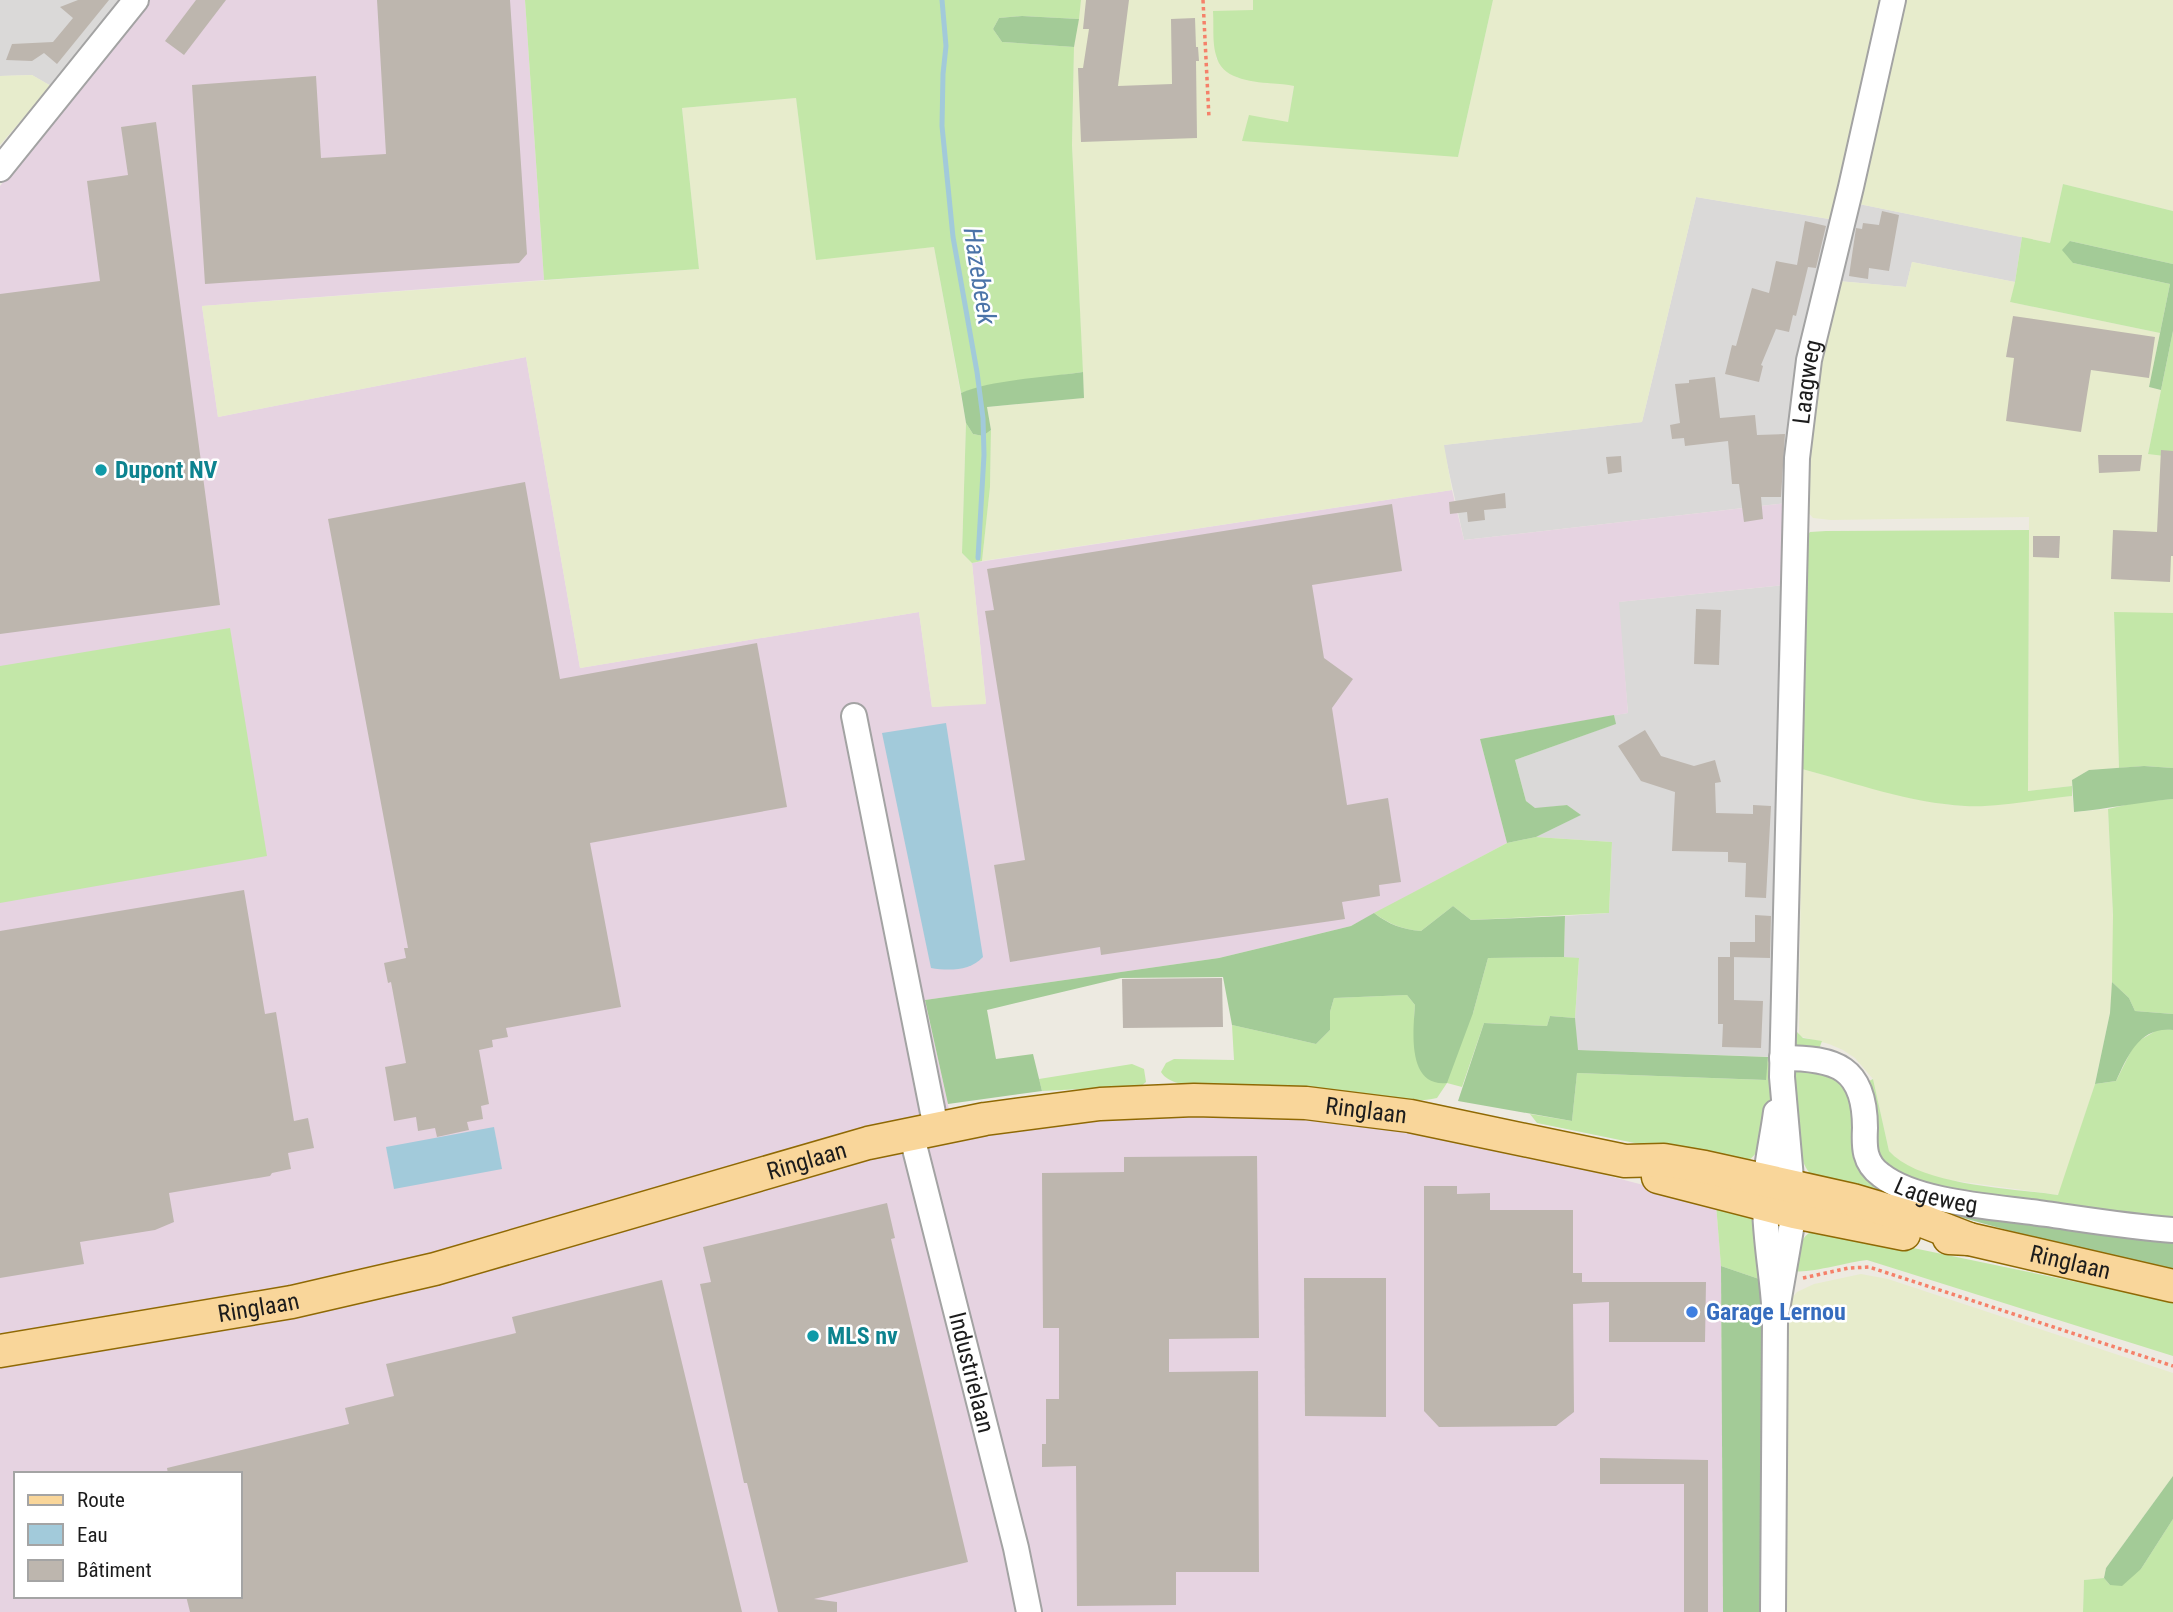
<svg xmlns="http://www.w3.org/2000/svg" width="2173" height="1612" font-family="'Roboto Condensed',sans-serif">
<rect width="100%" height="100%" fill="#edeae1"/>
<g fill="#dad9d8">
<polygon points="0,0 120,0 51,86 32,75 0,76"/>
<polygon points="1696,197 1835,220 1787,503 1464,540 1443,445 1642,422"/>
<polygon points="1854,203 2022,237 2015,282 1912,262 1906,287 1838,281"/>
<polygon points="1786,585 1776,1057 1577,1050 1575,1018 1579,959 1564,957 1565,916 1609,913 1612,842 1536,837 1580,815 1567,805 1535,809 1526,801 1515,760 1615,724 1614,715 1628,713 1618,602"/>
</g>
<path fill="#e6d3e1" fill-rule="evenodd" d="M149,0H525L544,280L202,306L218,417L526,357L580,668L919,612L932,707L986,703L972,563L1452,490L1464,540L1787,503L1786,585L1619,602L1628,713L1480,739L1507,843L1351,926L1219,958L925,1000L955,1137L1161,1114L1355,1122L1521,1153L1716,1204L1721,1266L1723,1612H0V186ZM16,1474H240V1596H16Z"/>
<g fill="#e7eccc">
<polygon points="1081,0 1253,0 1253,10 1216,58 1221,65 1238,78 1294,85 1288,122 1458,157 1493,0 1885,0 1835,220 1696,197 1642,422 1444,445 1452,490 982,561 990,487 991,430 987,407 1084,398 1072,145 1074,47"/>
<polygon points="1903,0 2173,0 2173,211 2063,184 2050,243 1854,203"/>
<polygon points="32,75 51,86 0,145 0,76"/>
<polygon points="796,98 816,259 934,247 966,423 962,553 972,563 986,704 932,707 919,612 580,668 526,357 218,417 202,306 699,269 682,108"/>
<polygon points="1912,262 2015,282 2010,302 2160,333 2149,387 2161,390 2148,453 2173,457 2173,613 2114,613 2119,768 2089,770 2072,780 2072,786 2028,791 2029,517 1831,520 1813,518 1807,511 1806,432 1838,281 1906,287"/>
<polygon points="1802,769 1914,799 1951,805 1969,806 2072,796 2074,812 2108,809 2113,915 2114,966 2110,1013 2095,1084 2059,1195 1942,1179 1912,1169 1896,1158 1889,1151 1873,1079 1855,1058 1843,1050 1829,1044 1799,1036"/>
<polygon points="1861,1274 1888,1279 2173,1373 2173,1476 2106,1568 2104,1578 2084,1580 2083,1612 1779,1612 1787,1304 1797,1292 1814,1284"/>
</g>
<g fill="#c3e7a8">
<polygon points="525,0 1081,0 1079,19 1022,16 999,18 993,29 1002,42 1074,47 1072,145 1083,372 984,386 961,393 934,247 816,260 796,98 682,108 699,269 544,280"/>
<path d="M1253,0H1493L1458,157L1242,141L1249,115L1288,122L1294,86C1271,81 1223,87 1216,55C1212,42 1214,25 1213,11L1253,10Z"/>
<polygon points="2063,184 2173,211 2173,264 2070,241 2073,263 2170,284 2160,333 2010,302 2015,282 2022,237 2050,243"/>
<polygon points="2173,331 2173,457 2148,454"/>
<polygon points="966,423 973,434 983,436 991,430 990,487 982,561 972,563 962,553"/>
<path d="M2029,530L2028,791L2072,786V796C2040,799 1995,808 1965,806C1910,803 1855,783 1802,769L1797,1032L1803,1038L1822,1041L1819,1049L1794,1050L1803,541L1810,532L1826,531Z"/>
<polygon points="2114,612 2173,613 2173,768 2144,766 2119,768"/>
<polygon points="230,628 267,856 0,903 0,666"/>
<polygon points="2173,799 2173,1014 2135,1011 2129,998 2112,982 2113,915 2108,809 2138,802"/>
<path d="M1536,837L1612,842L1609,913L1471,920L1453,906L1421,931C1401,929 1391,925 1374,913L1507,843Z"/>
<path d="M1564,957L1579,958L1575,1018L1550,1016L1547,1026L1484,1023L1462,1087L1447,1083L1437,1098C1408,1105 1381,1094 1351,1092C1315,1088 1279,1087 1243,1085C1221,1084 1173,1092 1161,1072L1166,1063L1174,1059L1234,1060L1232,1025L1316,1044L1330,1030V1012L1334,998L1407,995L1415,1005L1414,1019L1473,1013L1488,958Z"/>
<path d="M2159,1029L2173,1030V1221L2056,1208L1905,1182L1874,1156L1863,1084L1873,1079L1889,1151C1920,1186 2012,1188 2058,1195L2095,1084L2116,1081L2135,1043Z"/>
<path d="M1768,1057H1776C1772,1091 1777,1146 1742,1165L1537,1123L1530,1114L1572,1121L1577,1073L1765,1080Z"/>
<polygon points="1132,1064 1144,1069 1146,1082 1141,1086 1042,1091 1039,1079"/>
<path d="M1811,1064L1854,1089L1860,1149L1931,1209L1814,1178C1800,1164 1800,1150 1800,1132L1794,1131L1792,1073L1800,1067Z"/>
<polygon points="1716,1204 1752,1209 1765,1281 1721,1266"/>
<path d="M1817,1228L2173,1302V1356L1867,1260C1847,1262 1809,1274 1793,1271C1797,1252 1798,1237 1817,1228Z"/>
<polygon points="2173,1519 2173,1612 2083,1612 2084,1580 2104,1578 2110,1585 2141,1569"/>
</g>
<g fill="#a3cb97">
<polygon points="1022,16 1079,19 1074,47 1002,42 993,29 999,18"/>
<polygon points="2070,241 2173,264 2173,331 2161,390 2149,387 2170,284 2073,263 2062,250"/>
<path d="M1083,372L1084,398L987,407L991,430L983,436L973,434L966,423L961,393C990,380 1049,377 1083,372Z"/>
<polygon points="1614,715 1616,724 1515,760 1526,801 1535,808 1567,805 1581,815 1536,837 1507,843 1480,739"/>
<path d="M2144,766L2173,768V799C2140,802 2107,809 2074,812L2072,780L2089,770Z"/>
<path d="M1453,906L1471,920L1565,916L1564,957L1488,958L1473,1013L1447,1083C1407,1087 1413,1032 1415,1005L1407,995L1334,998L1330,1012V1030L1316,1044L1232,1025L1223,977L1121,978L987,1010L996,1059L1033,1054L1042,1091L948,1104L925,1000L1219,958L1351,926L1374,913C1390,925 1401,929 1421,931Z"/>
<path d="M2112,982L2129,998L2135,1011L2173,1014V1030C2140,1026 2128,1055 2116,1081L2095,1084L2110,1013Z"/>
<polygon points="1550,1016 1575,1018 1578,1050 1768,1057 1766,1080 1577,1073 1572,1121 1458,1101 1484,1023 1547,1026"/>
<polygon points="1931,1209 2173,1234 2173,1269 2043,1240"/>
<polygon points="1721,1266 1765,1281 1765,1612 1723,1612"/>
<polygon points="2173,1476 2173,1519 2141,1569 2122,1586 2110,1585 2104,1578 2106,1568"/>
</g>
<g fill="#a2cada">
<path d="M946,723L983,957C970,971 949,971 931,968L882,733Z"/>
<polygon points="494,1127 502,1169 394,1189 386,1147"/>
</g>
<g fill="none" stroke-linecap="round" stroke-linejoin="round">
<polyline stroke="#a2cada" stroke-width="5" points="942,0 946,46 943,74 942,126 953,237 977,372 983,418 984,455 978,558"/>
</g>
<g fill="#bdb6ae">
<polygon points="78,0 109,0 57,64 44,53 32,61 6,60 12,44 53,42 73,18 60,7"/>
<polygon points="196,0 226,0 184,55 165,41"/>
<polygon points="377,0 510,0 527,254 519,263 205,284 192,85 316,76 321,158 386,154"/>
<polygon points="1086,0 1129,0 1118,86 1172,84 1171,19 1195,18 1196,47 1198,47 1199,61 1196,61 1197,138 1081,142 1078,68 1083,68 1089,29 1083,29"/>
<polygon points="156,122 220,605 0,634 0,294 100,281 87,181 128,175 121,127"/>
<polygon points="1882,211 1899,215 1889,271 1869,268 1868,279 1849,276 1856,228 1862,229 1863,223 1879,225"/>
<polygon points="1805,221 1826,226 1816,268 1808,267 1796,316 1793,315 1789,332 1776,329 1761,365 1763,366 1759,382 1725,374 1732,345 1736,346 1752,288 1769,293 1776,261 1797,265"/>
<polygon points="2013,316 2155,337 2149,378 2091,370 2081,432 2006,421 2014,358 2006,357"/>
<polygon points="1715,377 1720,418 1755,415 1757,435 1785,434 1781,497 1761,497 1763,519 1744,522 1739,484 1732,484 1728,441 1685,446 1684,438 1672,439 1670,425 1680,423 1675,384 1689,383 1689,380"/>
<polygon points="2161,450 2173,451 2173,556 2171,556 2170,582 2111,579 2113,530 2157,532"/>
<polygon points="2098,455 2142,455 2140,471 2099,473"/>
<polygon points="1621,456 1622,472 1608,474 1606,457"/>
<polygon points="525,482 560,679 757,643 787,807 590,843 621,1007 506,1028 508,1037 492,1040 493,1047 479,1050 489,1104 481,1106 483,1119 467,1122 469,1130 437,1137 435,1128 418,1131 416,1117 394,1121 385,1067 406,1063 391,982 388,983 384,963 406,958 404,948 408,948 328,519"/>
<polygon points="1505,493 1506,508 1484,510 1485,520 1468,522 1467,512 1450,514 1449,502"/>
<polygon points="1392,504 1402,571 1312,585 1324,658 1353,679 1332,708 1347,805 1388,798 1401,882 1379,885 1380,896 1342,902 1345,919 1101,955 1100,947 1010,962 994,865 1025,860 985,611 994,610 987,569"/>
<polygon points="2033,536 2060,536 2059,558 2033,557"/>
<polygon points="1696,609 1721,610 1719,665 1694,664"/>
<polygon points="1645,730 1661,756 1694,766 1715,760 1721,782 1715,783 1716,813 1753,814 1753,805 1771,806 1766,898 1745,897 1746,863 1728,862 1728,852 1672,851 1675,792 1641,781 1618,746"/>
<polygon points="244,890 265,1014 276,1012 294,1121 308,1118 314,1148 288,1153 291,1169 272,1173 270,1176 169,1193 174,1222 155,1230 80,1242 84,1264 0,1278 0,931"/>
<polygon points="1755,915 1771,916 1770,958 1730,957 1730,942 1755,942"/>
<polygon points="1718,957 1734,957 1734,1000 1763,1001 1761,1048 1722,1047 1723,1024 1718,1024"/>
<polygon points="1222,978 1223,1027 1123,1028 1122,979"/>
<polygon points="1257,1156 1259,1338 1169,1339 1169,1372 1258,1371 1259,1572 1176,1572 1176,1605 1077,1606 1076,1466 1042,1467 1042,1444 1046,1444 1046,1399 1059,1399 1059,1328 1043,1328 1042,1173 1124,1172 1124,1157"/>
<polygon points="1424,1186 1457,1186 1457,1194 1490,1193 1490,1210 1573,1210 1573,1273 1582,1273 1582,1282 1706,1282 1705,1342 1609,1342 1609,1302 1573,1304 1574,1412 1556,1426 1439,1427 1424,1411"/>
<polygon points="887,1203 895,1238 891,1239 968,1562 814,1599 837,1602 837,1612 778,1612 747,1483 744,1483 700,1284 711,1282 703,1247"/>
<polygon points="1304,1278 1386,1278 1386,1417 1305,1416"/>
<polygon points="662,1280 742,1612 190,1612 186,1596 240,1596 240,1474 168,1474 167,1468 349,1424 345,1408 394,1396 386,1364 516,1333 512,1317"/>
<polygon points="1600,1458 1708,1460 1708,1612 1684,1612 1684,1484 1600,1484"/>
</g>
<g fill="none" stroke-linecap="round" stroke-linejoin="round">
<g stroke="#a3a3a3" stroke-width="28">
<g id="minor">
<polyline points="0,169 136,0"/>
<polyline points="854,716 936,1128"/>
<path id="s1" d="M1782,1058C1836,1058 1865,1067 1865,1128C1864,1147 1864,1163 1881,1175C1918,1204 2000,1207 2046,1214C2088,1220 2131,1227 2173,1230"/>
<path id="s2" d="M911,1133L1016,1548L1029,1612"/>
<path id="s3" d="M1775,1321L1794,1212L1782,1077L1797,458L1809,360L1851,187L1893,0"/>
<path d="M1773,1612L1775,1321C1774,1282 1765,1242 1765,1203C1764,1173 1772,1142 1776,1112"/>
</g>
</g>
<g stroke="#8f6904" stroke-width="35">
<g id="major">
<polyline points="1658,1177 1794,1212 1904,1234"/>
<path id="s4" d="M1949,1238L1969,1239L2173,1286"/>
<path id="s5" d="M0,1351L292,1302L435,1269L868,1143L985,1119L1100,1104L1194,1100L1306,1103L1410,1116L1625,1161L1664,1160L1705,1167L1853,1200L1920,1220L1969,1239"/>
</g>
</g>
<g stroke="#f5816a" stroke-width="3.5" stroke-dasharray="3.5 3.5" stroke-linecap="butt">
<polyline points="1203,0 1209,118"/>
<polyline points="1803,1278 1849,1268 1869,1267 2173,1366"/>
</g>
<use href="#minor" stroke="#fff" stroke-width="24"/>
<use href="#major" stroke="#f9d69a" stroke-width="32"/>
</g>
<g fill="#0f9aa8" stroke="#fff" stroke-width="2.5">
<circle cx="101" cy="470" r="7"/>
<circle cx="813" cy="1336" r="7"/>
</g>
<circle fill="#3f7fe0" stroke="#fff" stroke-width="2.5" cx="1692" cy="1312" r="7"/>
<g text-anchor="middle" stroke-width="5" stroke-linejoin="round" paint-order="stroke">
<g font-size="24" fill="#1c1c1c" stroke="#fff">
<text dy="8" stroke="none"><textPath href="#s3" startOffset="942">Laagweg</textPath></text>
<text dy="8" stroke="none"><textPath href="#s5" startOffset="1396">Ringlaan</textPath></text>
<text dy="8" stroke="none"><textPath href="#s5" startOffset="830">Ringlaan</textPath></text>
<text dy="8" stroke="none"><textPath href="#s1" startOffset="240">Lageweg</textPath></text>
<text dy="8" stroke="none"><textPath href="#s4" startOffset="124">Ringlaan</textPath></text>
<text dy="8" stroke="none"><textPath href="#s5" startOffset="262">Ringlaan</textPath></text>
<text dy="8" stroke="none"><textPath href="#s2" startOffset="247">Industrielaan</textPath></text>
</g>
<g font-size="24" font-weight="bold" fill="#0d838f" stroke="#fff" text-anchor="start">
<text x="115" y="478">Dupont NV</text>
<text x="827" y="1344">MLS nv</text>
</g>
<g font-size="24" font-weight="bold" fill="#366cbe" stroke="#fff" text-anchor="start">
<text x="1706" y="1320">Garage Lernou</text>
</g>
<g font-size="26" font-style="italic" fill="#4b74a8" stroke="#fff">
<text transform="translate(980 276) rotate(81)" y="9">Hazebeek</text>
</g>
</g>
<rect x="14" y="1472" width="228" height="126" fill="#ffffff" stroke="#a4a4a4" stroke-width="2"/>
<rect x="28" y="1495" width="35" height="10" fill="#f9d69a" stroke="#a4a4a4" stroke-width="2"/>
<text x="77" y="1507" font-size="21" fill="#1c1c1c">Route</text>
<rect x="28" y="1524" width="35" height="21" fill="#a2cada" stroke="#a4a4a4" stroke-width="2"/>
<text x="77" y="1542" font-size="21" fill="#1c1c1c">Eau</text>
<rect x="28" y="1560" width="35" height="21" fill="#bdb6ae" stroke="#a4a4a4" stroke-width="2"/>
<text x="77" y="1577" font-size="21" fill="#1c1c1c">Bâtiment</text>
</svg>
